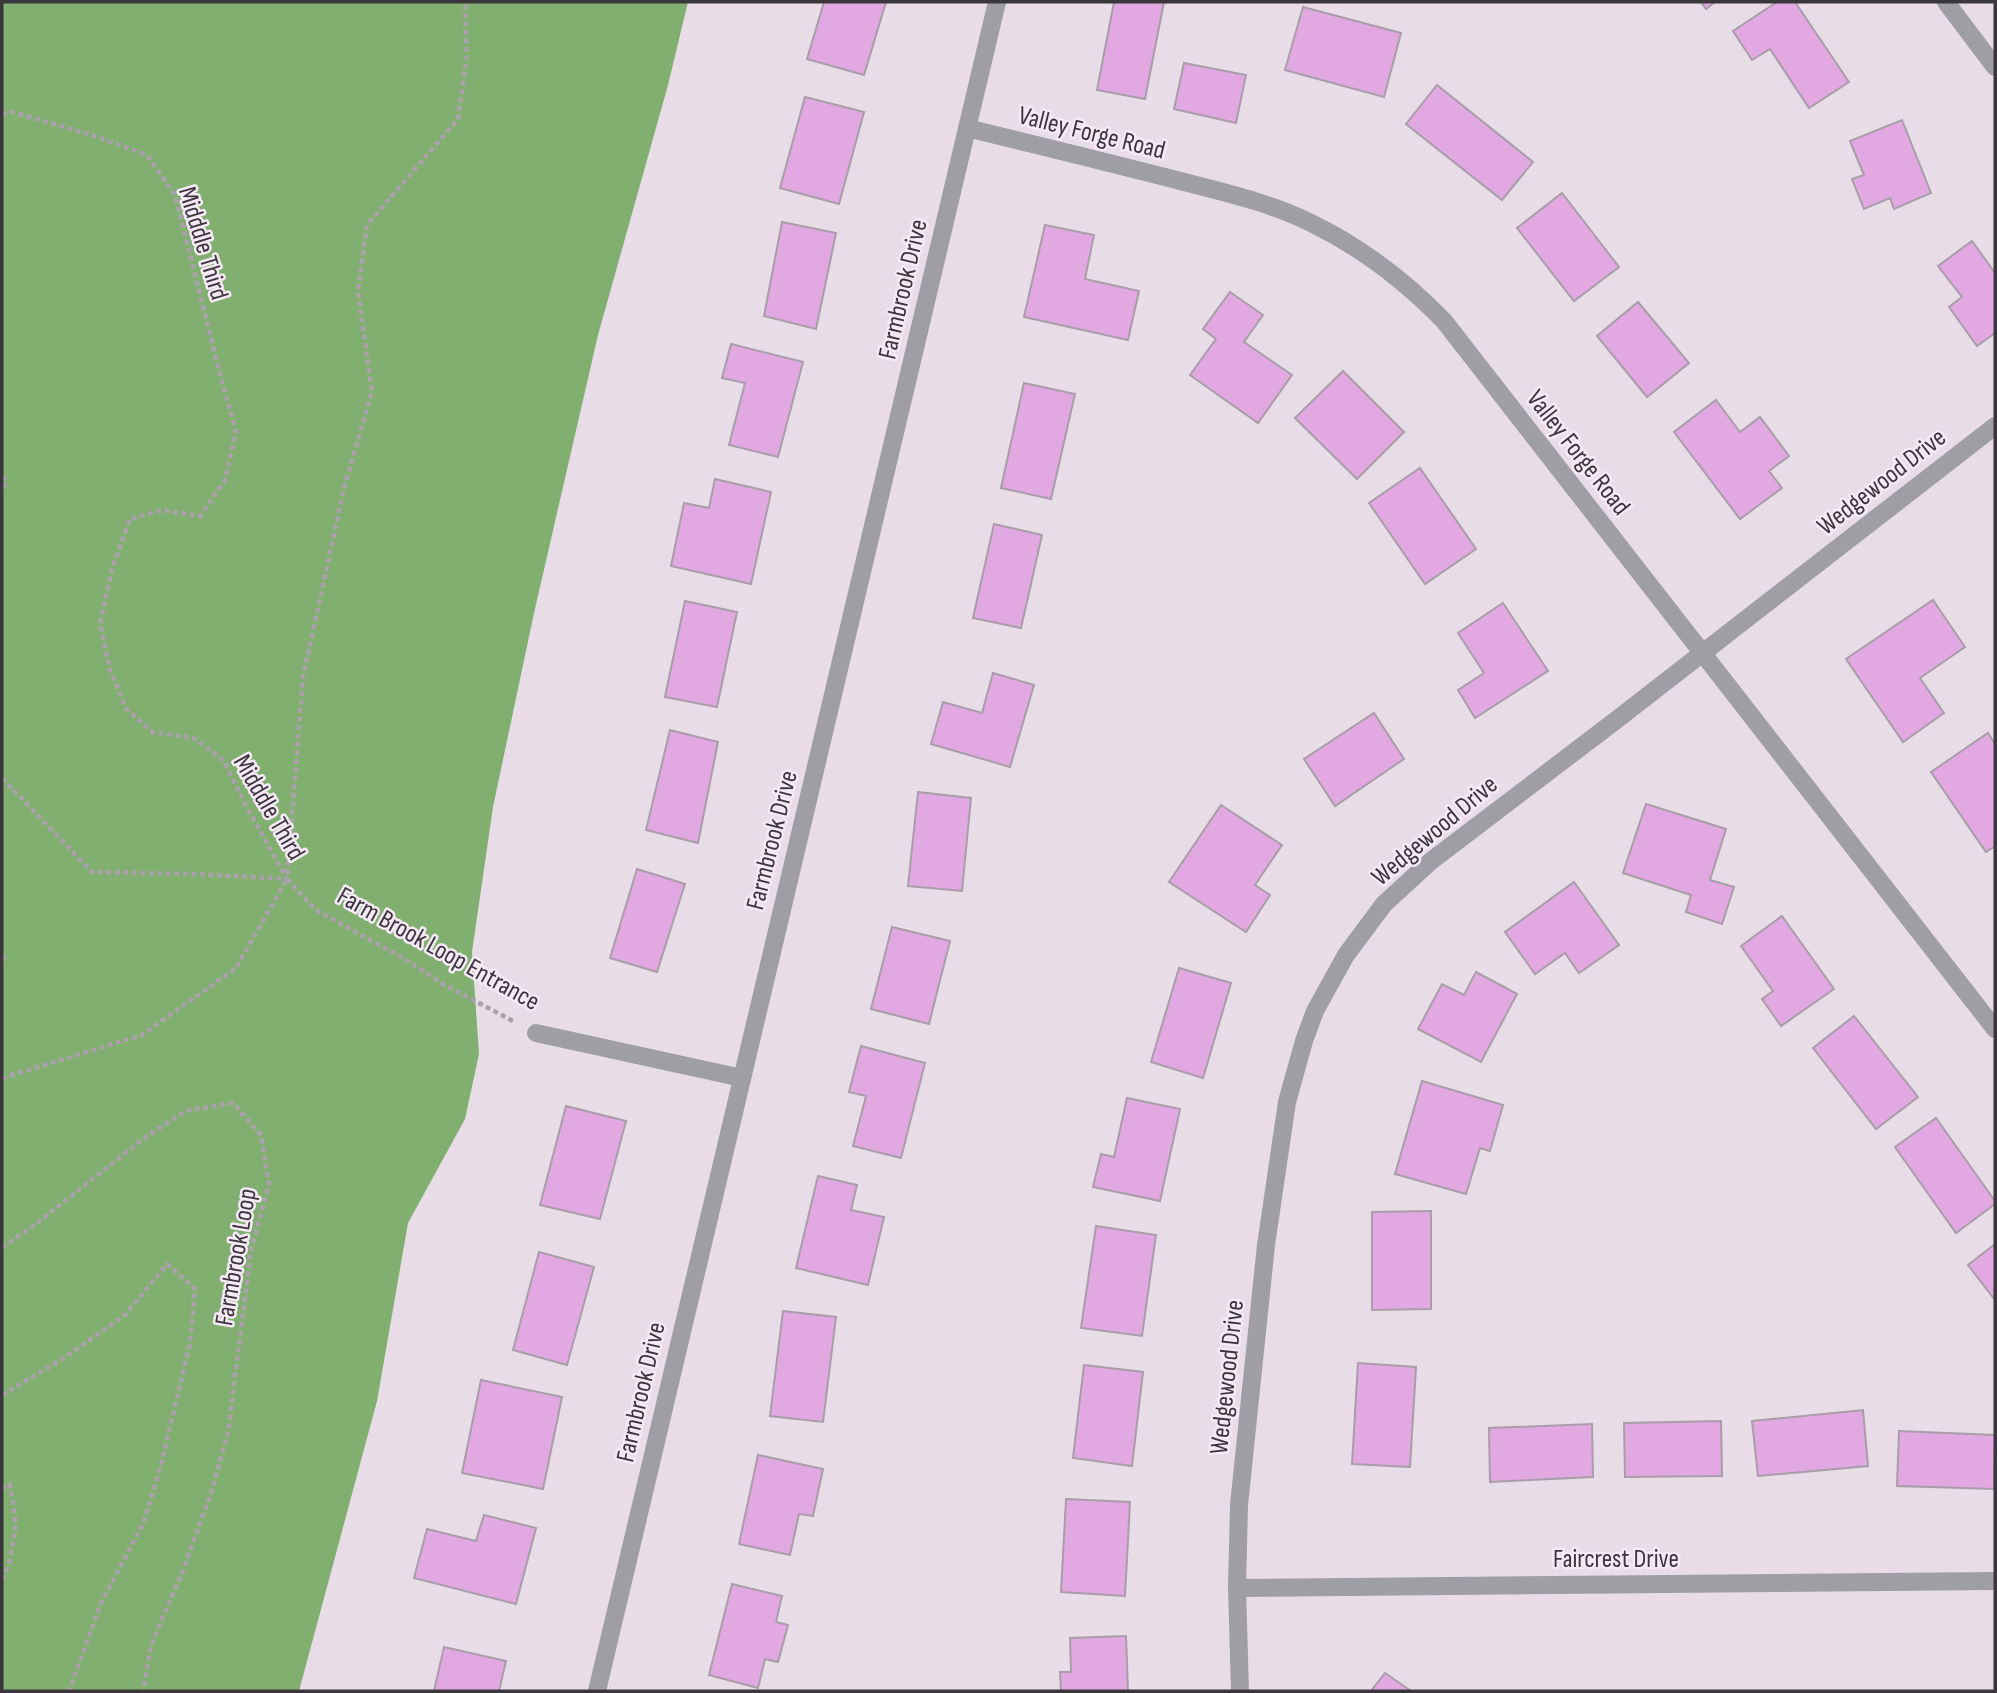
<svg xmlns="http://www.w3.org/2000/svg" width="1997" height="1693" font-family="'Sofia Sans Condensed',sans-serif">
<rect width="100%" height="100%" fill="#e8dce7"/>
<polygon fill="#80af70" points="2,2 688,2 668,85 598,335 534,613 493,807 472,952 479,1054 465,1119 408,1223 377,1401 299,1691 2,1691"/>
<g fill="#e2a8e2" stroke="#a89da8" stroke-width="2">
<polygon points="824,2 886,2 864,75 807,59"/>
<polygon points="1114,2 1164,2 1145,99 1097,90"/>
<polygon points="1701,2 1715,2 1706,9"/>
<polygon points="1777,2 1795,2 1849,82 1809,108 1770,49 1752,60 1733,31"/>
<polygon points="1303,7 1401,33 1384,97 1285,70"/>
<polygon points="1184,63 1246,75 1236,123 1174,109"/>
<polygon points="1437,85 1533,162 1502,200 1406,124"/>
<polygon points="805,97 864,112 839,204 780,188"/>
<polygon points="1902,120 1931,193 1894,209 1890,198 1864,209 1852,179 1864,175 1850,141"/>
<polygon points="1562,193 1619,267 1574,301 1517,228"/>
<polygon points="782,222 836,233 816,329 764,316"/>
<polygon points="1045,225 1094,235 1085,279 1139,291 1128,340 1024,317"/>
<polygon points="1972,241 1995,273 1995,333 1977,346 1949,307 1962,297 1938,266"/>
<polygon points="1230,292 1263,315 1244,342 1292,375 1258,423 1190,375 1216,339 1203,329"/>
<polygon points="1638,302 1689,363 1647,397 1597,336"/>
<polygon points="731,344 803,362 778,457 729,445 745,383 722,378"/>
<polygon points="1343,371 1404,432 1357,479 1295,418"/>
<polygon points="1024,383 1075,394 1051,499 1001,488"/>
<polygon points="1716,400 1740,432 1760,417 1789,456 1769,471 1782,488 1740,519 1674,432"/>
<polygon points="1420,468 1476,549 1425,584 1369,503"/>
<polygon points="715,479 771,492 751,584 671,566 684,503 709,508"/>
<polygon points="994,524 1042,535 1021,628 973,618"/>
<polygon points="1933,600 1965,647 1920,678 1944,713 1903,742 1846,659"/>
<polygon points="685,601 737,612 717,707 665,697"/>
<polygon points="1503,603 1548,671 1475,718 1458,690 1484,673 1458,633"/>
<polygon points="993,673 1034,685 1010,767 931,744 943,702 982,713"/>
<polygon points="1374,713 1404,759 1335,806 1304,759"/>
<polygon points="670,730 718,742 698,843 646,830"/>
<polygon points="1988,733 1995,744 1995,846 1986,852 1931,772"/>
<polygon points="918,792 971,798 962,891 908,886"/>
<polygon points="1646,804 1726,829 1710,880 1734,887 1722,924 1686,912 1691,895 1623,873"/>
<polygon points="1221,805 1282,845 1255,885 1270,895 1246,932 1169,882"/>
<polygon points="637,869 685,884 657,972 610,958"/>
<polygon points="1574,882 1619,945 1579,973 1565,953 1535,974 1505,932"/>
<polygon points="1782,916 1834,989 1781,1026 1762,999 1773,991 1741,946"/>
<polygon points="892,927 950,941 929,1024 871,1009"/>
<polygon points="1179,968 1231,983 1203,1078 1151,1062"/>
<polygon points="1476,972 1517,994 1481,1062 1418,1029 1442,984 1464,995"/>
<polygon points="1854,1016 1918,1097 1876,1129 1813,1048"/>
<polygon points="861,1046 925,1063 901,1158 853,1146 866,1096 849,1092"/>
<polygon points="1422,1081 1503,1105 1490,1151 1480,1148 1466,1194 1395,1174"/>
<polygon points="1127,1098 1180,1109 1160,1201 1093,1187 1101,1154 1114,1157"/>
<polygon points="566,1106 626,1121 600,1219 540,1205"/>
<polygon points="1936,1118 1995,1201 1995,1204 1956,1233 1895,1147"/>
<polygon points="818,1176 857,1185 851,1210 884,1217 868,1285 796,1268"/>
<polygon points="1431,1211 1431,1309 1372,1310 1372,1212"/>
<polygon points="1096,1226 1156,1235 1142,1336 1081,1328"/>
<polygon points="1995,1244 1995,1300 1968,1265"/>
<polygon points="539,1252 594,1267 567,1365 513,1350"/>
<polygon points="783,1311 836,1317 823,1422 770,1416"/>
<polygon points="1358,1363 1416,1367 1410,1467 1352,1464"/>
<polygon points="1084,1365 1143,1372 1132,1466 1073,1458"/>
<polygon points="481,1380 562,1397 543,1489 462,1473"/>
<polygon points="1863,1410 1868,1466 1758,1476 1752,1421"/>
<polygon points="1721,1421 1722,1476 1625,1477 1624,1423"/>
<polygon points="1592,1424 1593,1477 1490,1482 1489,1428"/>
<polygon points="1899,1431 1995,1435 1994,1489 1897,1486"/>
<polygon points="758,1455 823,1469 813,1516 799,1514 790,1555 739,1544"/>
<polygon points="1066,1499 1130,1502 1125,1596 1061,1592"/>
<polygon points="484,1515 536,1528 516,1604 414,1578 427,1529 476,1541"/>
<polygon points="732,1584 782,1596 776,1622 788,1625 778,1662 765,1659 758,1688 709,1675"/>
<polygon points="1126,1636 1128,1691 1061,1691 1060,1672 1071,1672 1070,1638"/>
<polygon points="444,1647 506,1661 499,1691 434,1691"/>
<polygon points="1385,1673 1411,1691 1371,1691"/>
</g>
<g fill="none" stroke-linecap="round" stroke-linejoin="round">
<g stroke="#aaa1aa" stroke-width="4.5" stroke-dasharray="5 3.5" stroke-linecap="butt">
<polyline points="2,114 12,112 92,135 147,155 175,195 222,382 236,431 225,480 200,516 162,510 130,519 112,569 100,624 110,670 126,708 152,732 194,738 224,761 245,804 287,879 303,677 344,488 372,392 358,291 367,225 458,119 467,55 465,8 468,2"/>
<polyline points="2,476 6,480 2,492"/>
<polyline points="2,778 92,872 197,874 286,879"/>
<polyline points="287,879 316,910 403,958 443,984 513,1021"/>
<polyline points="2,955 5,959 2,964"/>
<polyline points="2,1078 142,1035 236,968 287,879"/>
<polyline points="2,1247 32,1227 143,1139 185,1111 233,1103 261,1135 269,1184 251,1251 228,1432 211,1493 182,1573 151,1645 143,1691"/>
<polyline points="2,1395 64,1358 125,1315 167,1264 195,1289 190,1343 160,1469 143,1524 101,1603 69,1691"/>
<polyline points="2,1489 10,1484 16,1525 9,1564 2,1580"/>
</g>
<g stroke="#9f9ea4" stroke-width="18">
<polyline points="1946,2 1995,67"/>
<path d="M967,128C1034,144 1102,161 1169,178C1217,191 1267,201 1311,223C1361,247 1405,281 1444,321L1995,1029"/>
<polyline points="536,1033 742,1078"/>
<polyline points="1237,1588 1995,1581"/>
<polyline points="597,1691 997,2"/>
<polyline points="1240,1691 1237,1588 1239,1505 1266,1245 1287,1102 1304,1041 1315,1011 1346,955 1384,904 1431,861 1615,721 1995,426"/>
</g>
</g>
<g text-anchor="middle" stroke-width="5" stroke-linejoin="round" paint-order="stroke">
<g font-size="26" fill="#3b363b" stroke="#f5e9f5">
<text transform="translate(1092 132) rotate(14)" y="9">Valley Forge Road</text>
<text transform="translate(204 243) rotate(73)" y="9">Midddle Third</text>
<text transform="translate(902 289) rotate(-77)" y="9">Farmbrook Drive</text>
<text transform="translate(1579 452) rotate(52)" y="9">Valley Forge Road</text>
<text transform="translate(1881 481) rotate(-38)" y="9">Wedgewood Drive</text>
<text transform="translate(270 807) rotate(60)" y="9">Midddle Third</text>
<text transform="translate(1434 830) rotate(-40)" y="9">Wedgewood Drive</text>
<text transform="translate(771 840) rotate(-76)" y="9">Farmbrook Drive</text>
<text transform="translate(439 948) rotate(29)" y="9">Farm Brook Loop Entrance</text>
<text transform="translate(235 1257) rotate(-80)" y="9">Farmbrook Loop</text>
<text transform="translate(1226 1377) rotate(-84)" y="9">Wedgewood Drive</text>
<text transform="translate(640 1392) rotate(-77)" y="9">Farmbrook Drive</text>
<text x="1616" y="1567">Faircrest Drive</text>
</g>
</g>
<rect width="1997" height="1693" fill="none" stroke="#3b363b" stroke-width="7"/>
</svg>
